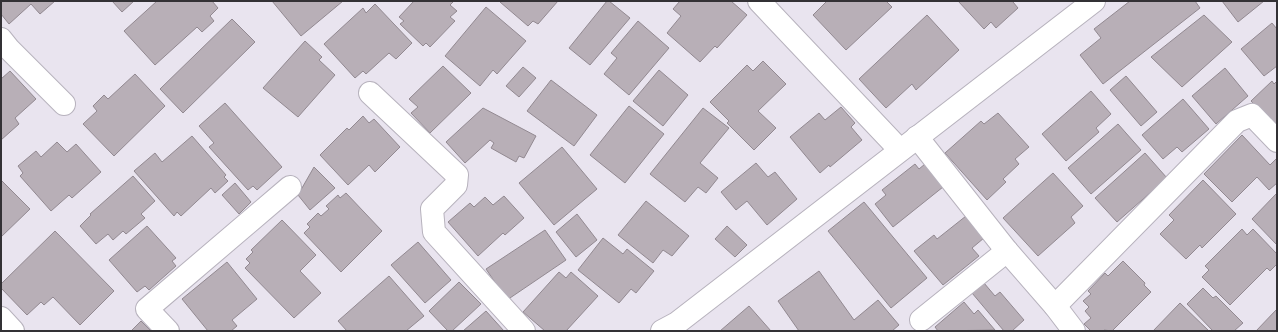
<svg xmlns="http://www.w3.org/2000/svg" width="1278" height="332" font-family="'Fira Sans Condensed',sans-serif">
<rect width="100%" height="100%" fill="#e9e4ef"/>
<g fill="#b8afb7" stroke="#928991">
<polygon points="1,1 55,1 40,14 31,4 9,24 1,14"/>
<polygon points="112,1 134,1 122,12"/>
<polygon points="157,1 212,1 218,8 210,16 214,21 202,32 197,27 155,65 124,31"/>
<polygon points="272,1 343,1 301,36"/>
<polygon points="414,1 454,1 450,5 457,11 450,17 455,21 430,47 426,43 423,46 400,24 404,21 399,17"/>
<polygon points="501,1 558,1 538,24 533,21 528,26 500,2"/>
<polygon points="607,1 609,1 630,18 590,65 569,48"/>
<polygon points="680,1 731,1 747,15 717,48 715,46 700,62 667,33 681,16 673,9"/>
<polygon points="827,1 886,1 892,7 846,50 813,15"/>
<polygon points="958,1 1014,1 1013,2 1018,8 996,28 991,22 984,29"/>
<polygon points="1130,1 1195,1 1200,8 1103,84 1080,55 1101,38 1094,29"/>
<polygon points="1222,1 1264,1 1238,22"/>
<polygon points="375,4 412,43 396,59 389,53 366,74 363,71 355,78 324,44 363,8 366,13"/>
<polygon points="486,7 526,41 497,74 493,70 480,86 445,56"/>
<polygon points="927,15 959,50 916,90 912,84 886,108 859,79"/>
<polygon points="1204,15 1232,42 1182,87 1151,57"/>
<polygon points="232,19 255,42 183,113 160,89"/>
<polygon points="638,21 669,48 629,95 604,74 617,58 611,53"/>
<polygon points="1272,23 1277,29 1277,66 1264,76 1241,49"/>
<polygon points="305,41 322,57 319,60 335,75 298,117 263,88"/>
<polygon points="763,61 786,84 758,111 776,128 754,150 727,123 729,121 710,102 747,65 753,71"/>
<polygon points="443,66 471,93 430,133 411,113 418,107 409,99"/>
<polygon points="523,67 536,78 519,97 506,86"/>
<polygon points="1225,68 1248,96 1216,124 1192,96"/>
<polygon points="659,70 688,95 663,126 633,101"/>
<polygon points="10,71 36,99 15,118 19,124 1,140 1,79"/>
<polygon points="135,74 165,106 114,156 83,124 97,111 93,106 104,95 108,99"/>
<polygon points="1126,76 1157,112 1141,126 1110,90"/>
<polygon points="551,80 597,115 574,146 527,111"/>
<polygon points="1272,81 1274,84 1277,81 1277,128 1251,101"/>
<polygon points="1091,91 1111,114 1096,128 1099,132 1066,161 1042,134"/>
<polygon points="1183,99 1209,129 1182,152 1177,147 1163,159 1142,135"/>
<polygon points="225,103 282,167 257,190 253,186 248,190 209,147 214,143 199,126"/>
<polygon points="629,106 664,134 625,183 590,155"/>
<polygon points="841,107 855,123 851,127 862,140 830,167 829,165 820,173 790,137 819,113 825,120"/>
<polygon points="483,108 536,136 524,158 519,156 516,162 491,148 494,143 490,140 465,163 446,142"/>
<polygon points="703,108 729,128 700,163 718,178 706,193 698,187 685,202 650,174"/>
<polygon points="998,113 1029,147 1015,159 1019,164 1003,179 1006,182 987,200 945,153 981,121 984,124"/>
<polygon points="363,116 369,123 374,119 400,147 375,172 369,165 348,185 320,155 347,128 349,130"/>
<polygon points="1118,124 1141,150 1091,194 1068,168"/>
<polygon points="1242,135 1270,165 1277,158 1277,183 1269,190 1257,177 1232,202 1204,174"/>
<polygon points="192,136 226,175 224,177 228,181 215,193 211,188 181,216 177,212 174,216 134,171 155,153 162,162"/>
<polygon points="57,142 67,152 76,144 101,172 72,198 69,195 51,211 20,176 23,173 18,166 36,151 41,157"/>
<polygon points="562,147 597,189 554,225 519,183"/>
<polygon points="1145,153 1167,178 1117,222 1095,198"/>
<polygon points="756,163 768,177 775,172 797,199 767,225 747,201 736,210 721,192"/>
<polygon points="915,164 919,169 925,164 943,187 893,227 875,204 886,195 882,190"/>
<polygon points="314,167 335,188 310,210 298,195"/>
<polygon points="1053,173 1083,206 1071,217 1075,223 1038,256 1003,218"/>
<polygon points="133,176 155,201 141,214 145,218 126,234 123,231 113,240 108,234 96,244 80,226 91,215 90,214"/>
<polygon points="1,180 30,209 1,237"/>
<polygon points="1203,180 1236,214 1202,248 1200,245 1186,259 1160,234 1174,220 1169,215"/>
<polygon points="235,183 251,202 239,214 222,195"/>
<polygon points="346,193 382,231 341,272 304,233 310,227 307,224 318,213 321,216 329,209 326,206 338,195 340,198"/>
<polygon points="1277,193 1277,245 1252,219"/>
<polygon points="504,196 524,218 505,235 503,233 478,256 448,222 470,203 474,207 485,197 493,205"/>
<polygon points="646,201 689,236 672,256 663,250 653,263 618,235"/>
<polygon points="864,202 927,278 891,308 828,231"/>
<polygon points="577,214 597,240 576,257 556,232"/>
<polygon points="966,216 984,238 972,248 979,256 943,285 914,251 934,235 937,239"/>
<polygon points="282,220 316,255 300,271 321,293 294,318 245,268 250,263 246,259 253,252 251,250"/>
<polygon points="147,226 176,258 172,261 176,266 149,290 145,286 137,292 109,260"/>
<polygon points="727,226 747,245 735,257 715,239"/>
<polygon points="1242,229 1247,235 1253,229 1277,254 1277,264 1270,271 1267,268 1230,305 1202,277 1209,270 1205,266"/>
<polygon points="545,230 566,260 507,300 486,269"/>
<polygon points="55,231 114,291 80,325 53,297 44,305 41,302 27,315 1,288 1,284"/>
<polygon points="603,238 623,254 627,249 654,271 636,293 631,289 619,303 578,270"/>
<polygon points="418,242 451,280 425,303 391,265"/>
<polygon points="1123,261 1145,283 1144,285 1151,292 1112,331 1104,330 1103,331 1091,331 1084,324 1091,318 1085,311 1089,307 1083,301 1091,294 1088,291 1105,273 1108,276"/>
<polygon points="227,262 257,299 232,320 237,326 231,331 208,331 182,299"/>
<polygon points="819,271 854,320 878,300 899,325 892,331 799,331 778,301"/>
<polygon points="559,272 566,278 571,272 598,296 566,331 545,331 523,312"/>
<polygon points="389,276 424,316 406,331 347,331 338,321"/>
<polygon points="459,282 481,304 452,331 448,331 429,311"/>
<polygon points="984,283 995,296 1000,292 1024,320 1012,331 1004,331 972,293"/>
<polygon points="1203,288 1213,298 1216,296 1243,323 1234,331 1213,331 1187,304"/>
<polygon points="964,302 974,314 978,310 995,330 938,331 935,327"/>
<polygon points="1180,303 1209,331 1153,331"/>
<polygon points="749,306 771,331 720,331"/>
<polygon points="1277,309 1277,331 1256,331"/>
<polygon points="486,311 504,331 463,331"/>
<polygon points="141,321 151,331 131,331"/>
</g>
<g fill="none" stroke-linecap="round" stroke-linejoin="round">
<g stroke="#b7b2bd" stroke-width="24">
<g id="minor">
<polyline points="759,1 900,150"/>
<polyline points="1,39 9,49 64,104"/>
<polyline points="370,93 457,175 456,185 432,209 434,232 524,331"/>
<polyline points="917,137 1007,251 1055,306 1074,331"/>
<polyline points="1055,306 1237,121 1252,115 1277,141"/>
<polyline points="1,318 13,331"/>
<polyline points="921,320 1007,251"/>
<polyline points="168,331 147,309 290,187"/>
<polyline points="662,331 677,323 1094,1"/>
</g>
</g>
<use href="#minor" stroke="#fff" stroke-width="22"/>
</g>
<rect width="1278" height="332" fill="none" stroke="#333135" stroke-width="4"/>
</svg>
